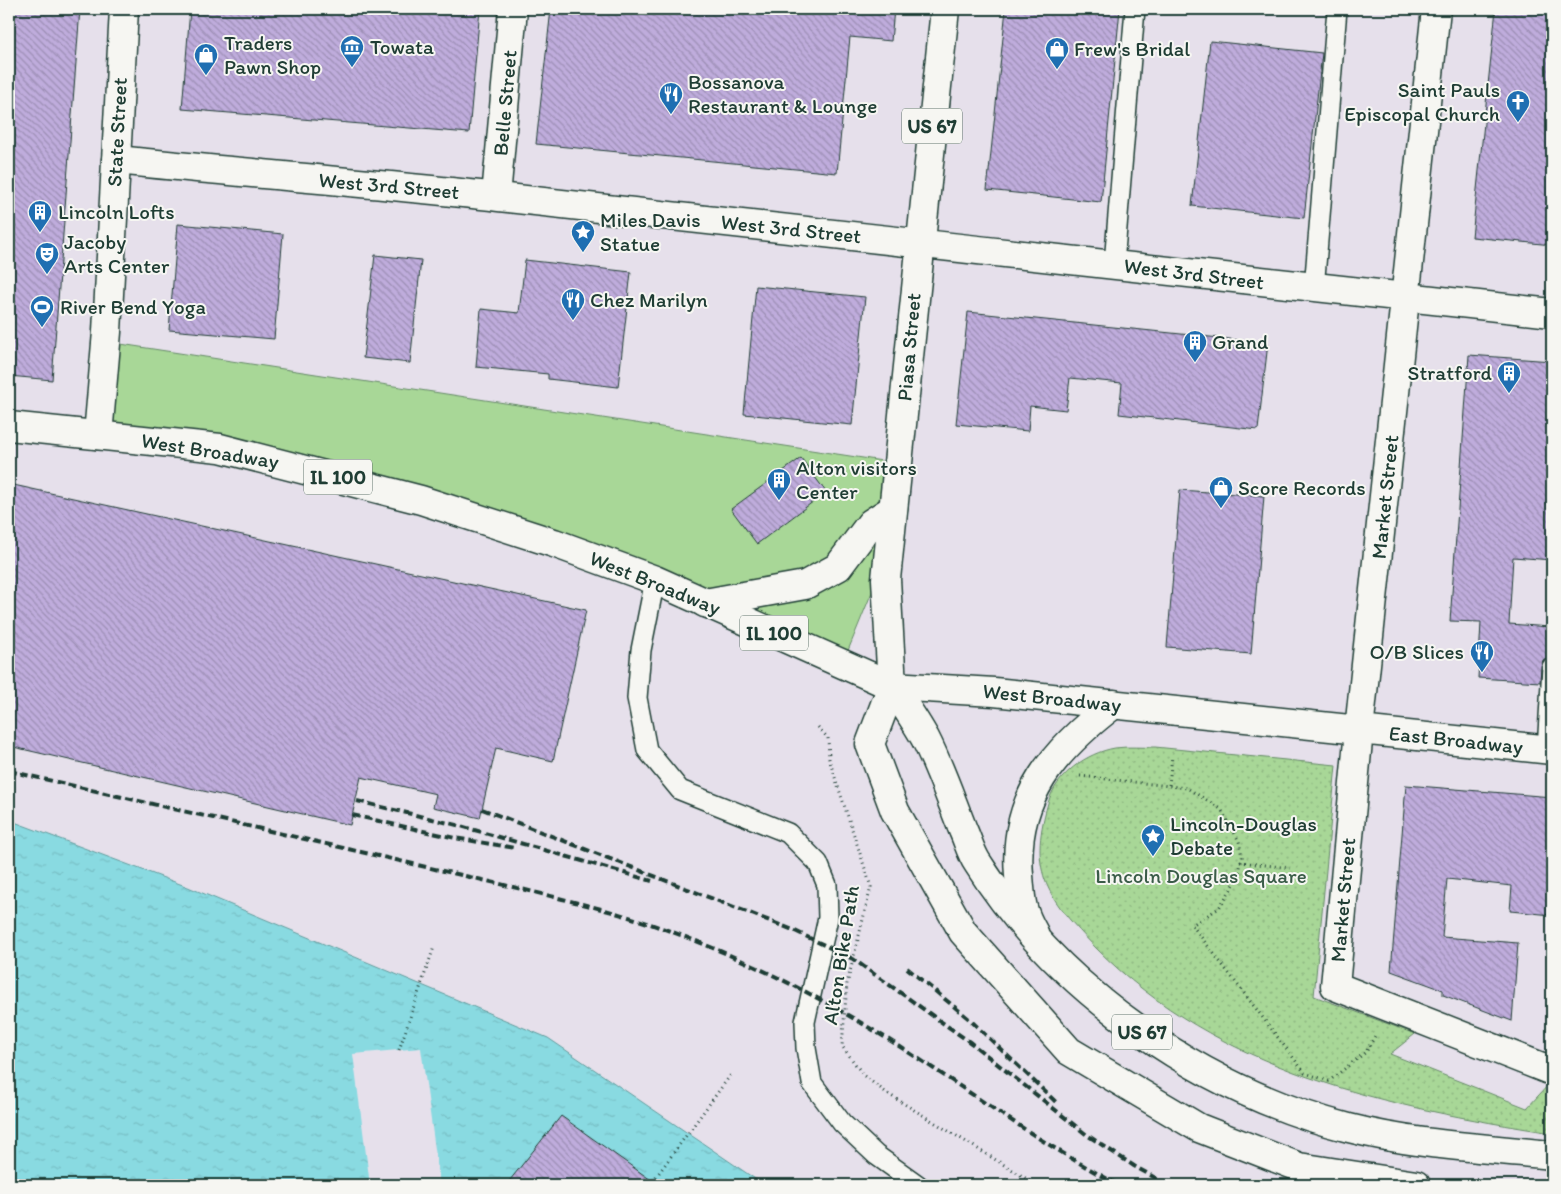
<svg xmlns="http://www.w3.org/2000/svg" width="1561" height="1194" font-family="Itim,sans-serif">
<defs>
<pattern id="park-dots" width="8" height="8" patternUnits="userSpaceOnUse" patternTransform="scale(1.25)"><rect width="8" height="8" fill="#a8d797"/><path d="M2 2h.1M6 6h.1" fill="none" stroke="#90b983" stroke-width="1.8" stroke-linecap="round"/></pattern>
<pattern id="water-ripples" width="26" height="14" patternUnits="userSpaceOnUse" patternTransform="scale(1.25)"><rect width="26" height="14" fill="#89dae1"/><path d="M2 4q2-2 4 0t4 0M15 11q2-2 4 0t4 0" fill="none" stroke="#76bcc2"/></pattern>
<pattern id="building-back-hatch" width="6" height="6" patternUnits="userSpaceOnUse" patternTransform="scale(1.25)"><rect width="6" height="6" fill="#bfacdc"/><path d="M-1 5l2 2M0 0l6 6M5-1l2 2" fill="none" stroke="#9b8db3"/></pattern>
</defs>
<rect width="100%" height="100%" fill="#e6e0eb"/>
<filter id="ink" filterUnits="userSpaceOnUse"><feTurbulence type="fractalNoise" baseFrequency=".02" numOctaves="2"/><feDisplacementMap in="SourceGraphic" scale="10" xChannelSelector="R" yChannelSelector="G"/><feConvolveMatrix kernelMatrix="1 2 1 2 8 2 1 2 1" color-interpolation-filters="sRGB"/></filter>
<g filter="url(#ink)">
<polygon fill="#a8d797" stroke="#648a66" points="114,343 889,462 874,587 847,653 644,563 108,424"/>
<path fill="url(#park-dots)" stroke="#648a66" d="M1155,747L1336,765L1314,996L1415,1034L1390,1054L1527,1108L1550,1083L1552,1084V1133C1386,1107 1218,1071 1096,948C1049,899 1027,874 1048,803C1056,775 1086,753 1115,748C1128,746 1143,748 1155,747Z"/>
<polygon fill="url(#water-ripples)" stroke="#5f9b9c" points="9,820 188,887 548,1038 764,1185 9,1185"/>
<polygon fill="#e6e0eb" points="421,1048 440,1185 370,1185 353,1054"/>
<g fill="url(#building-back-hatch)" stroke="#1f3d34">
<polygon points="9,9 80,9 52,380 9,376"/>
<polygon points="190,9 480,9 469,133 182,109"/>
<polygon points="551,9 894,9 891,41 850,37 837,173 536,144"/>
<polygon points="1006,9 1120,9 1101,202 987,190"/>
<polygon points="1496,9 1552,9 1552,245 1472,237"/>
<polygon points="1210,41 1322,53 1304,218 1192,206"/>
<polygon points="178,224 283,234 274,339 169,330"/>
<polygon points="375,255 421,260 410,363 363,358"/>
<polygon points="525,260 631,272 618,387 548,379 548,374 476,367 481,309 519,313"/>
<polygon points="756,286 865,297 852,425 744,414"/>
<polygon points="968,312 1268,343 1258,430 1119,414 1122,383 1070,378 1066,410 1030,406 1028,431 956,424"/>
<polygon points="1469,355 1552,361 1552,560 1513,557 1509,624 1550,627 1548,657 1543,660 1541,666 1540,682 1478,678 1481,622 1450,621"/>
<polygon points="801,458 826,492 757,544 731,509"/>
<polygon points="9,484 586,610 553,761 496,748 480,818 433,807 436,794 361,777 350,825 9,746"/>
<polygon points="1180,490 1264,496 1251,654 1167,647"/>
<polygon points="1406,785 1552,797 1552,915 1510,911 1512,886 1447,879 1442,937 1518,943 1512,1021 1443,995 1443,990 1391,971"/>
<polygon points="561,1116 658,1185 506,1185"/>
</g>
<g fill="none" stroke-linecap="round" stroke-linejoin="round">
<g stroke="#1f3d34" stroke-width="22">
<g id="service">
<polyline points="1114,264 1135,9"/>
<polyline points="1314,289 1337,9"/>
<polyline points="655,580 641,650 637,698 647,750 680,790 788,833 818,863 827,885 828,918 805,1022 806,1048 812,1083 842,1123 876,1155 918,1185"/>
<polyline points="1547,750 1552,667"/>
</g>
</g>
<g stroke="#1f3d34" stroke-width="31">
<g id="minor">
<polyline points="1436,9 1359,730 1335,986 1552,1071"/>
<path d="M116,160C244,173 372,183 499,197C850,234 1201,277 1552,313"/>
<polyline points="496,196 513,9"/>
<polyline points="98,435 107,332 124,9"/>
</g>
</g>
<g stroke="#1f3d34" stroke-width="31">
<g id="tertiary">
<polyline points="892,686 994,692 1552,750"/>
<path d="M1034,933C1021,910 1021,902 1019,875C1012,797 1055,749 1114,704"/>
</g>
</g>
<g stroke="#1f3d34" stroke-width="31">
<g id="primary">
<polyline points="9,426 220,448 421,500 554,543 655,580 892,686"/>
<polyline points="705,603 805,585 838,567 871,523 893,509"/>
</g>
</g>
<g stroke="#1f3d34" stroke-width="31">
<g id="trunk">
<polyline points="945,9 886,579 892,686 870,744 895,811 963,932 1069,1051 1199,1128 1299,1167 1416,1185"/>
<path d="M892,686C903,703 915,720 925,738C940,767 951,800 963,830C968,841 971,853 977,862C1058,991 1203,1091 1349,1128C1415,1145 1485,1148 1552,1155"/>
</g>
</g>
<g stroke="#1f3d34" stroke-width="3" stroke-dasharray="1 4" stroke-linecap="butt">
<polyline points="818,727 828,738 829,759 871,887 847,984 842,1046 864,1076 888,1094 1037,1185"/>
<polyline points="1080,776 1187,788 1221,809 1239,841 1242,857 1238,878 1219,908 1192,925 1305,1073 1329,1081 1366,1052 1376,1034"/>
<polyline points="1169,785 1172,756"/>
<polyline points="1240,862 1290,868"/>
<polyline points="399,1050 434,947"/>
<polyline points="653,1181 732,1073"/>
</g>
<use href="#service" stroke="#f6f6f2" stroke-width="19"/>
<use href="#minor" stroke="#f6f6f2" stroke-width="28"/>
<use href="#tertiary" stroke="#f6f6f2" stroke-width="28"/>
<use href="#primary" stroke="#f6f6f2" stroke-width="28"/>
<use href="#trunk" stroke="#f6f6f2" stroke-width="28"/>
<g stroke="#1f3d34" stroke-width="4" stroke-dasharray="8 4" stroke-linecap="butt">
<path d="M9,771L513,887C562,899 612,910 659,927C723,950 785,979 844,1013C938,1066 1023,1135 1119,1185"/>
<polyline points="357,801 457,825 652,881"/>
<polyline points="482,809 793,930 853,959 971,1043 1087,1135 1134,1166 1168,1185"/>
<polyline points="352,815 455,838 515,848"/>
<polyline points="907,968 968,1018 1058,1104"/>
</g>
</g>
</g>
<defs>
<g id="museum-pin" transform="scale(1.25)"><path d="M0 17L-7.5 6A9.5 9.5 0 1 1 7.5 6Z" fill="#1f6fb2" stroke="#f6f6f2"/><path d="M0-6L6-3V-2H-6V-3ZM-5-1h2V3h-2ZM-1-1h2V3h-2ZM3-1h2V3H3ZM-6 4H6V6H-6Z" fill="#fff"/></g>
<g id="shop-pin" transform="scale(1.25)"><path d="M0 17L-7.5 6A9.5 9.5 0 1 1 7.5 6Z" fill="#1f6fb2" stroke="#f6f6f2"/><path d="M-5-2.5h2.3a2.7 3.5 0 0 1 5.4 0H5L5.5 6h-11ZM-1.5-2.5h3a1.5 2.3 0 0 0-3 0Z" fill="#fff"/></g>
<g id="restaurant-pin" transform="scale(1.25)"><path d="M0 17L-7.5 6A9.5 9.5 0 1 1 7.5 6Z" fill="#1f6fb2" stroke="#f6f6f2"/><path d="M-5-6h1v4h1v-4h1v4h1v-4h1v5L-1.5 .5V6h-2V.5L-5-1ZM5-6V6H3V1.5H1.5Q1.5-4 5-6Z" fill="#fff"/></g>
<g id="church-pin" transform="scale(1.25)"><path d="M0 17L-7.5 6A9.5 9.5 0 1 1 7.5 6Z" fill="#1f6fb2" stroke="#f6f6f2"/><path d="M-1.2-6h2.4v3.5h3.3v2.4h-3.3V6h-2.4V-.1h-3.3v-2.4h3.3Z" fill="#fff"/></g>
<g id="building-pin" transform="scale(1.25)"><path d="M0 17L-7.5 6A9.5 9.5 0 1 1 7.5 6Z" fill="#1f6fb2" stroke="#f6f6f2"/><path d="M-4-6H4V6H1V3H-1V6H-4ZM-2.5-4.3h1.7v1.8h-1.7ZM.8-4.3h1.7v1.8H.8ZM-2.5-1h1.7V.8h-1.7ZM.8-1h1.7V.8H.8Z" fill="#fff"/></g>
<g id="sight-pin" transform="scale(1.25)"><path d="M0 17L-7.5 6A9.5 9.5 0 1 1 7.5 6Z" fill="#1f6fb2" stroke="#f6f6f2"/><path d="M0-6L1.8-2.2L6-1.7L2.9 1.2L3.7 5.4L0 3.3L-3.7 5.4L-2.9 1.2L-6-1.7L-1.8-2.2Z" fill="#fff"/></g>
<g id="theatre-pin" transform="scale(1.25)"><path d="M0 17L-7.5 6A9.5 9.5 0 1 1 7.5 6Z" fill="#1f6fb2" stroke="#f6f6f2"/><path d="M-5-5.5Q0-4 5-5.5V0Q5 5 0 6Q-5 5-5 0ZM-3.3-2.5H-1v1.5H-3.3ZM1-2.5H3.3v1.5H1ZM-2.8 1Q0 5.5 2.8 1Z" fill="#fff"/></g>
<g id="stadium-pin" transform="scale(1.25)"><path d="M0 17L-7.5 6A9.5 9.5 0 1 1 7.5 6Z" fill="#1f6fb2" stroke="#f6f6f2"/><path d="M0-5a6.5 5 0 1 0 0 10a6.5 5 0 1 0 0-10ZM-3.5-1.8h7v3.6h-7Z" fill="#fff"/></g>
</defs>
<g fill-rule="evenodd">
<use href="#museum-pin" x="352" y="47"/>
<use href="#shop-pin" x="1057" y="49"/>
<use href="#shop-pin" x="206" y="55"/>
<use href="#restaurant-pin" x="671" y="94"/>
<use href="#church-pin" x="1518" y="102"/>
<use href="#building-pin" x="40" y="212"/>
<use href="#sight-pin" x="583" y="232"/>
<use href="#theatre-pin" x="47" y="254"/>
<use href="#restaurant-pin" x="573" y="300"/>
<use href="#stadium-pin" x="42" y="307"/>
<use href="#building-pin" x="1195" y="342"/>
<use href="#building-pin" x="1509" y="373"/>
<use href="#building-pin" x="779" y="480"/>
<use href="#shop-pin" x="1221" y="488"/>
<use href="#restaurant-pin" x="1482" y="652"/>
<use href="#sight-pin" x="1153" y="836"/>
</g>
<g text-anchor="middle" stroke-width="4" stroke-linejoin="round" paint-order="stroke">
<g fill="#f6f6f2" stroke="#60746d" stroke-width="1">
<rect x="902" y="108.5" width="60" height="35" rx="4"/>
<rect x="304" y="459.5" width="68" height="35" rx="4"/>
<rect x="740" y="615.5" width="68" height="35" rx="4"/>
<rect x="1112" y="1014.5" width="60" height="35" rx="4"/>
</g>
<g font-size="20" font-weight="bold" fill="#1f3d34">
<text x="932" y="133">US 67</text>
<text x="338" y="484">IL 100</text>
<text x="774" y="640">IL 100</text>
<text x="1142" y="1039">US 67</text>
</g>
<g font-size="21" fill="#1f3d34" stroke="#f6f6f2" text-anchor="start">
<text x="224" y="50">Traders<tspan x="224" dy="24">Pawn Shop</tspan></text>
<text x="370" y="54">Towata</text>
<text x="1074" y="56">Frew's Bridal</text>
<text x="688" y="89">Bossanova<tspan x="688" dy="24">Restaurant &amp; Lounge</tspan></text>
<text x="1500" y="97" text-anchor="end">Saint Pauls<tspan x="1500" dy="24">Episcopal Church</tspan></text>
<text x="58" y="219">Lincoln Lofts</text>
<text x="600" y="227">Miles Davis<tspan x="600" dy="24">Statue</tspan></text>
<text x="64" y="249">Jacoby<tspan x="64" dy="24">Arts Center</tspan></text>
<text x="590" y="307">Chez Marilyn</text>
<text x="60" y="314">River Bend Yoga</text>
<text x="1212" y="349">Grand</text>
<text x="1492" y="380" text-anchor="end">Stratford</text>
<text x="796" y="475">Alton visitors<tspan x="796" dy="24">Center</tspan></text>
<text x="1238" y="495">Score Records</text>
<text x="1464" y="659" text-anchor="end">O/B Slices</text>
<text x="1170" y="831">Lincoln-Douglas<tspan x="1170" dy="24">Debate</tspan></text>
</g>
<g font-size="21" fill="#1f3d34" stroke="#f6f6f2">
<text transform="translate(505 103) rotate(-85)" y="7">Belle Street</text>
<text transform="translate(117 132) rotate(-87)" y="7">State Street</text>
<text transform="translate(389 186) rotate(5)" y="7">West 3rd Street</text>
<text transform="translate(791 229) rotate(6)" y="7">West 3rd Street</text>
<text transform="translate(1194 274) rotate(7)" y="7">West 3rd Street</text>
<text transform="translate(909 347) rotate(-85)" y="7">Piasa Street</text>
<text transform="translate(210 451) rotate(9)" y="7">West Broadway</text>
<text transform="translate(1385 497) rotate(-84)" y="7">Market Street</text>
<text transform="translate(655 583) rotate(22)" y="7">West Broadway</text>
<text transform="translate(1052 698) rotate(6)" y="7">West Broadway</text>
<text transform="translate(1456 740) rotate(6)" y="7">East Broadway</text>
<text transform="translate(1343 900) rotate(-85)" y="7">Market Street</text>
<text transform="translate(841 955) rotate(-81)" y="7">Alton Bike Path</text>
</g>
<g font-size="21" fill="#3a5c48" stroke="#f6f6f2">
<text x="1201" y="883">Lincoln Douglas Square</text>
</g>
</g>
<rect width="1561" height="1194" fill="none" stroke="#f6f6f2" stroke-width="30"/>
<rect x="15" y="15" width="1531" height="1164" fill="none" stroke="#1f3d34" stroke-width="2" filter="url(#ink)"/>
</svg>
